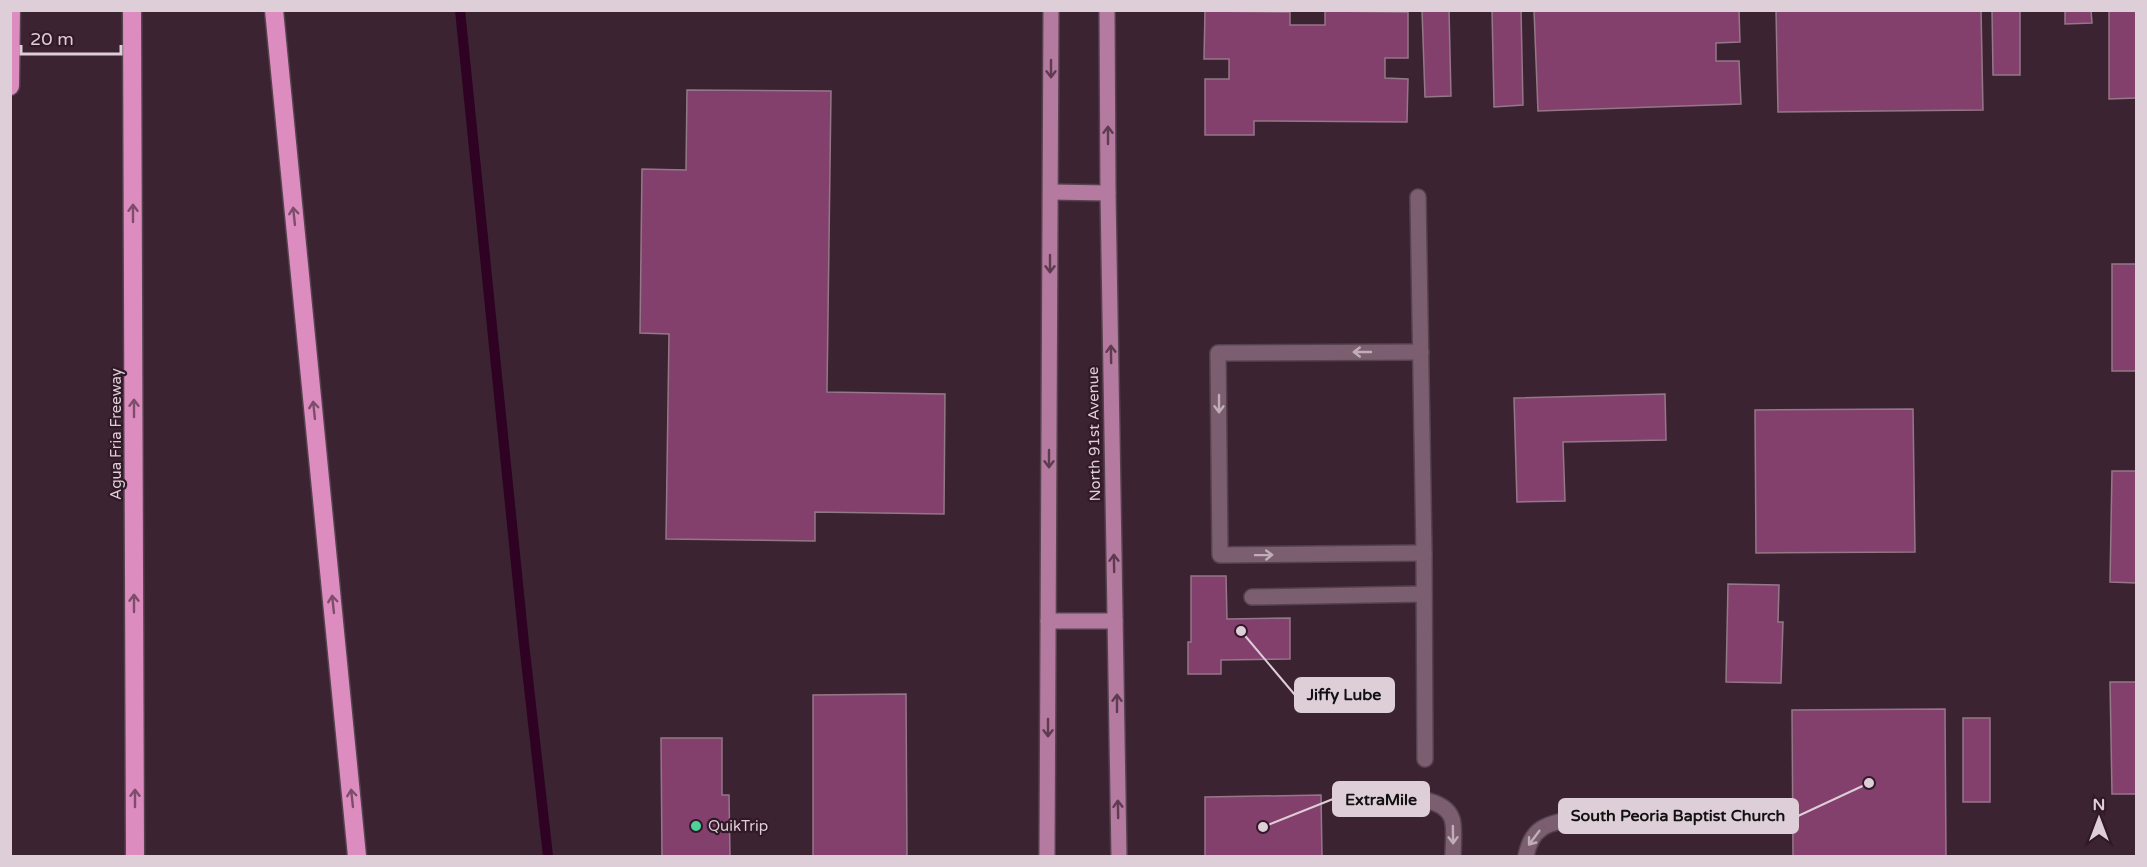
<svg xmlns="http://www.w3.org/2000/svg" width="2147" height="867" font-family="'Varela Round',sans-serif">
<rect width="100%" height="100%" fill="#3b2332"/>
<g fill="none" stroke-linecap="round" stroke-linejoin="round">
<polyline stroke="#2f0122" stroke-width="10" points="460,10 524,643 548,856"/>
</g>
<g fill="#84406d" stroke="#947788" stroke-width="1.5">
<polygon points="1422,10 1449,10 1451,96 1425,97"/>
<polygon points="1492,10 1521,10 1523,105 1494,107"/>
<polygon points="1534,10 1739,10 1740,42 1716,43 1716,61 1739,61 1741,104 1538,111"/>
<polygon points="1776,10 1981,10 1983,110 1778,112"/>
<polygon points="1992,10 2020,10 2020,75 1993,75"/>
<polygon points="2065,10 2091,10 2092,23 2065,24"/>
<polygon points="2109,10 2136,10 2136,98 2109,99"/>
<polygon points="1205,11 1290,12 1290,25 1325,25 1325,11 1408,12 1408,58 1385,58 1385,78 1408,79 1407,122 1254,121 1254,135 1205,135 1205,79 1229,79 1229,59 1204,59"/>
<polygon points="687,90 831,91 827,392 945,394 944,514 815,512 815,541 666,539 669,334 640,333 642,169 686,170"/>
<rect x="2112" y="264" width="24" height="107"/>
<polygon points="1665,394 1666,440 1563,442 1565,501 1517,502 1514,398"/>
<polygon points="1913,409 1915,552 1756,553 1755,410"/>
<polygon points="2112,471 2136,471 2136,583 2110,582"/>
<polygon points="1191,576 1226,576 1227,619 1290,618 1290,659 1221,660 1221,674 1188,674 1188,642 1191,642"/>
<polygon points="1728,584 1779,585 1778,622 1783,622 1781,683 1726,682"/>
<polygon points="2110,682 2136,682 2136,794 2112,794"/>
<polygon points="906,694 907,856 813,856 813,695"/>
<polygon points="1945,709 1946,856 1793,856 1792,710"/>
<rect x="1963" y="718" width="27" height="84"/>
<polygon points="661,738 722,738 722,795 729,795 730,856 662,856"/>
<polygon points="1321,795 1322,856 1205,856 1205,797"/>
</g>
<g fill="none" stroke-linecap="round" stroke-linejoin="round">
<g stroke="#56424f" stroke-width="18">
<g id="minor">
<polyline points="1418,197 1424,553 1425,759"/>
<polyline points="1421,352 1218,353 1220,555 1424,553"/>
<polyline points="1252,597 1424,594"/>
<path d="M1375,798C1396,798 1444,794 1452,819C1455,827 1453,847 1453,856"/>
<path d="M1526,856C1528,846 1532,835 1541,829C1564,812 1640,819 1670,819"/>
</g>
</g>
<g stroke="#56424f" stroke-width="18">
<g id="major">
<polyline points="1107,10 1108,193 1119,856"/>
<polyline points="1051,192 1108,193"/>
<polyline points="1048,621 1115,621"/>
<polyline points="1047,856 1051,10"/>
</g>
</g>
<g stroke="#56424f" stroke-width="21">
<g id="highway">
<polyline points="132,10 135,856"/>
<polyline points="274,10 357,856"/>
<polyline points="10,86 11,10"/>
</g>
</g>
<use href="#minor" stroke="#7b5f70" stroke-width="15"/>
<use href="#major" stroke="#b57a9f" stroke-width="15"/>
<use href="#highway" stroke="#dc8cbf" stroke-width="18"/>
</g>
<defs><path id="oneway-shaft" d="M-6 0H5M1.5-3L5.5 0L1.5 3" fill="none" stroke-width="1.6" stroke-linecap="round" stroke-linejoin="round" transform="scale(1.5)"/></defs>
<g stroke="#5f3b52">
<use href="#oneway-shaft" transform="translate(1051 69) rotate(90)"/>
<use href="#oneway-shaft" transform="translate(1108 135) rotate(-90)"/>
<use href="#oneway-shaft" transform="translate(1050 264) rotate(90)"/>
<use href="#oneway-shaft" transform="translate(1111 354) rotate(-91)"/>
<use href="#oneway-shaft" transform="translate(1049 459) rotate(90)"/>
<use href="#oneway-shaft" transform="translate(1114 563) rotate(-91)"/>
<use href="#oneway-shaft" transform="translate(1117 703) rotate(-90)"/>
<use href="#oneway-shaft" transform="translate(1048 728) rotate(90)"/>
<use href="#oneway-shaft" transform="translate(1118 809) rotate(-91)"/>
</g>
<g stroke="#7e4d6c">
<use href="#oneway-shaft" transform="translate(133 213) rotate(-90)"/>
<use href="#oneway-shaft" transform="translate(294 216) rotate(-96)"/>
<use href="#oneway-shaft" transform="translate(134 408) rotate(-90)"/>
<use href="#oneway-shaft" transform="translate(314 410) rotate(-96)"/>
<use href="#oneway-shaft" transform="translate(134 603) rotate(-90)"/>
<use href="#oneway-shaft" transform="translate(333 604) rotate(-96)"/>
<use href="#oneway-shaft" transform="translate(135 798) rotate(-90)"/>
<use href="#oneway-shaft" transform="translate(352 798) rotate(-96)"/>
</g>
<g stroke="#c0adb8">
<use href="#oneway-shaft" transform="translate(1362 352) rotate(180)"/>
<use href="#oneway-shaft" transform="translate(1219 404) rotate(90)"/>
<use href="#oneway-shaft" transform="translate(1264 555) rotate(-1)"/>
<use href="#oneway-shaft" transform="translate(1453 835) rotate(89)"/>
<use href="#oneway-shaft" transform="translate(1534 838) rotate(127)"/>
</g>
<circle fill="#4cd39b" stroke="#311928" stroke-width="2" cx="696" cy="826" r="6"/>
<g text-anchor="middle" stroke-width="4.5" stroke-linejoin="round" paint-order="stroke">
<g font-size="15" fill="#deced7" stroke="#311928">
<text transform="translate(116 434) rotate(-90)" y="5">Agua Fria Freeway</text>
<text transform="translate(1094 434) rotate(-91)" y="5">North 91st Avenue</text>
</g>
<g font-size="15" fill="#deced7" stroke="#311928" text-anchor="start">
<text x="708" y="831">QuikTrip</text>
</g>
</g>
<path fill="none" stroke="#deced7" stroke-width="2" d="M1241 631L1295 695M1263 827L1333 799M1869 783L1798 816"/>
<g fill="#deced7" stroke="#311928" stroke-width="2">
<circle cx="1241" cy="631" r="6"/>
<circle cx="1263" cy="827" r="6"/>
<circle cx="1869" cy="783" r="6"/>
</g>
<g fill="#deced7" stroke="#deced7" stroke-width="2">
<rect x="1295" y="678" width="99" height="34" rx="6"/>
<rect x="1333" y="782" width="96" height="34" rx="6"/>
<rect x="1559" y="799" width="239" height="34" rx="6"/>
</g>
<g font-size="16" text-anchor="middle" font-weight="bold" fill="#111">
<text x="1344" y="700">Jiffy Lube</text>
<text x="1381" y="805">ExtraMile</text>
<text x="1678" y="821">South Peoria Baptist Church</text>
</g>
<rect width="2147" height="867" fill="none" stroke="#deced7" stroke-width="24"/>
<g transform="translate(2099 819)" stroke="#311928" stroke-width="4.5" paint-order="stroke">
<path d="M0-4.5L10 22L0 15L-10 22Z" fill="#deced7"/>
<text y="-9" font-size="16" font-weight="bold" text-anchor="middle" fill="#deced7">N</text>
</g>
<path d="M21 45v9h100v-9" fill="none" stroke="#deced7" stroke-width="3"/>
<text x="30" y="45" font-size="18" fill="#deced7" stroke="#311928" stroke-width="4.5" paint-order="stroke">20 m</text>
</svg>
